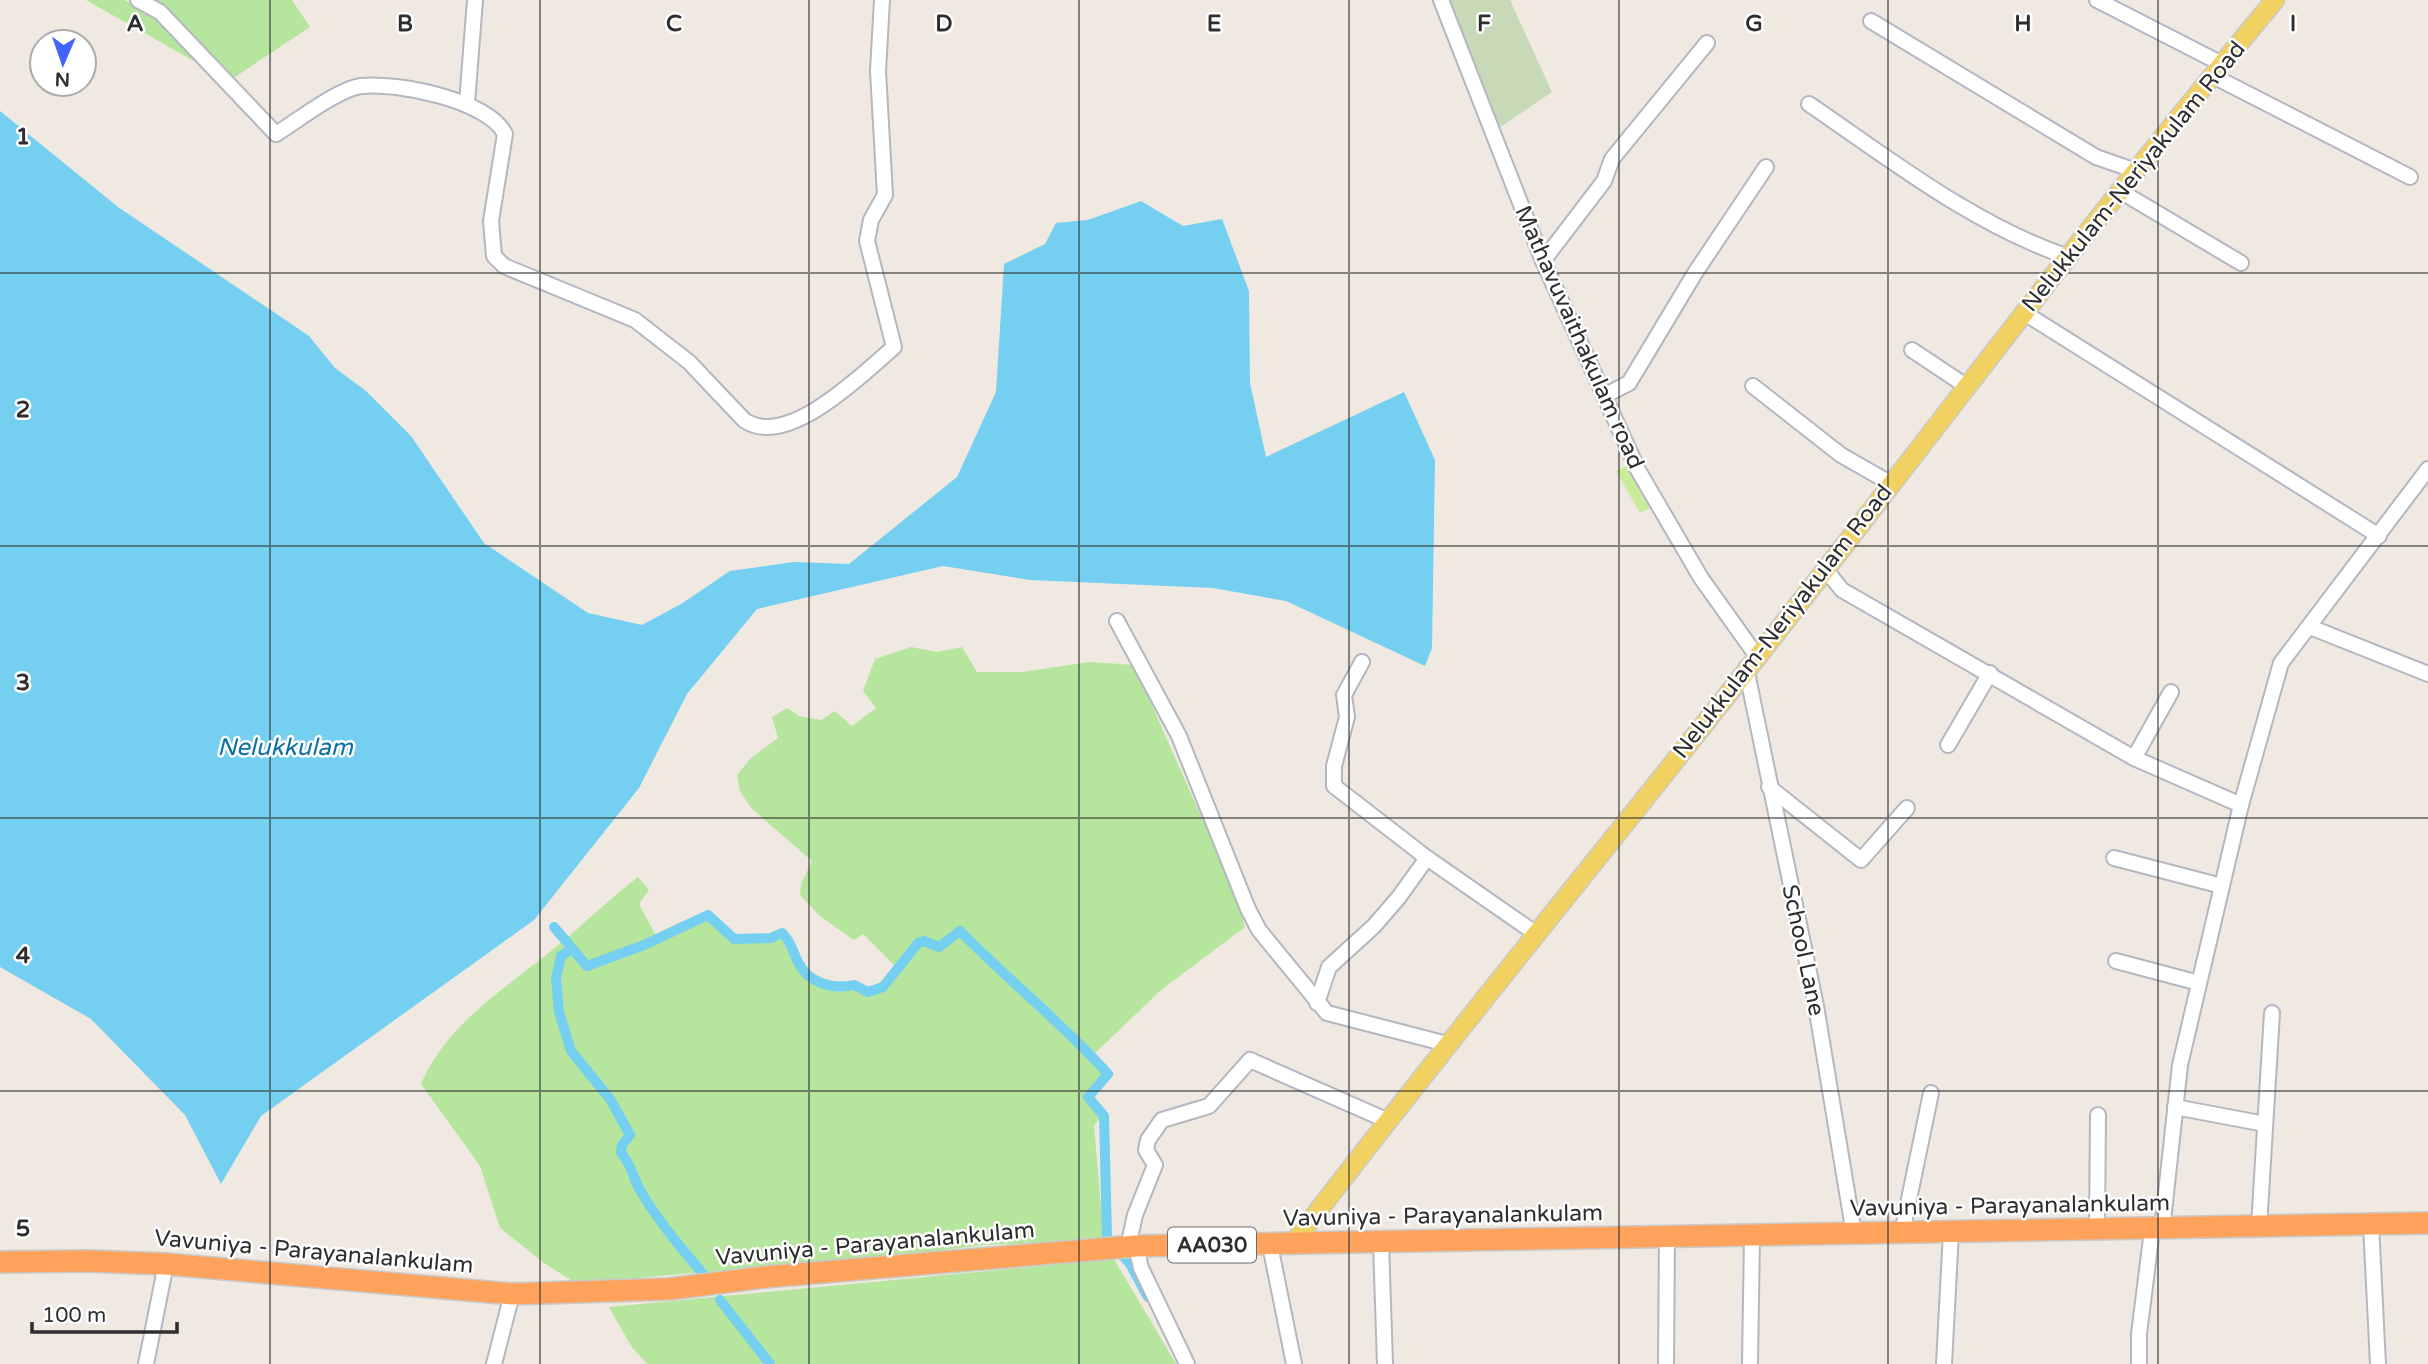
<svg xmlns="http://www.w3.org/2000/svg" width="2428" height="1364" font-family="'Varela Round',sans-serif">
<rect width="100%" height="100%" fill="#efe9e1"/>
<g fill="#b6e59e">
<polygon points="86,0 124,0 181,28 150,0 292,0 310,27 229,81"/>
<path d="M911,647L937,652L962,647L977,672H1022L1090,662L1134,665L1235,893L1245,927L1161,990L1090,1058L1103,1075L1085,1097L1101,1116L1094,1126L1104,1241L984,1245L869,1259L646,1277L582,1287L544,1263L500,1228L480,1166L421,1084C447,1023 506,988 556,947C584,924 609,899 638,877L649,890L639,904L655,934L707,919L734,942H765L781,938C794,961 810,990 840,992C845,992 850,989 856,989C865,988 875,989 884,989L899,970L863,934L854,940L821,917L800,895L801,884L812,861L751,808L740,791L737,775L751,758L778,738L772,717L787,708L799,716L821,720L835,711L852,726L876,708L863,691L875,659Z"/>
<polygon points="1114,1259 1176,1364 647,1364 631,1346 609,1307"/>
</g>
<polygon fill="#c8d9b8" points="1445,0 1510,0 1552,92 1499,128"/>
<polygon fill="#c9ec9a" points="1626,466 1650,508 1640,513 1616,471"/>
<polygon fill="#75cff0" points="0,111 118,207 309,336 335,368 366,391 411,436 484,543 588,613 642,625 681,604 730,571 793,562 849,564 957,477 996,392 1004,264 1045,244 1056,223 1088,220 1141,201 1183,226 1222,219 1249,291 1250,383 1266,457 1404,392 1435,460 1432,648 1425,666 1286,601 1213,588 1030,580 943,566 757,609 687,694 639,788 534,920 261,1116 221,1184 185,1115 91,1019 0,967"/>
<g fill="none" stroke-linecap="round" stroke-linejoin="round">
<g stroke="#75cff0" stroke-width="10">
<path d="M554,927L587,966L644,945L708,915L734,939L771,938L782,933C791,941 793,952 798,962C808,983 833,990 854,985L868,992L883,987L918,943L924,941L939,947L960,931C1008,980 1062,1023 1108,1074L1088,1097L1104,1116L1107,1238L1130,1264L1148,1297"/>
<path d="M572,949L561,956L556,978L559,1012L571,1051L610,1099L630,1135L622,1145L621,1153C631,1163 633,1179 641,1192C659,1222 681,1248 704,1275"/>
<polyline points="720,1300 770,1364"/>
</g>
<g stroke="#b4b7c1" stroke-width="18">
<g id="minor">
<path d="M138,0L160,12L276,134C297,121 338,89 361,86C397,82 488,100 505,134L491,221L494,256L504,266L635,320L689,362L744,420C786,450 862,375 894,347L867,241L871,220L885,195L878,71L882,0"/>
<polyline points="1441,0 1543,261 1638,470 1701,578 1756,655"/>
<polyline points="2097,0 2222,64"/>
<polyline points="1871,21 2096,157 2136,171"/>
<polyline points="2213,76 2410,177"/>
<polyline points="467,103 475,0"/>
<path d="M1809,104C1891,160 1974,225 2068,257"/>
<polyline points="2120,191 2241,263"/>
<polyline points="1543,261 1604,181 1612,159 1707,43"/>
<polyline points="2023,312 2379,536"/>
<polyline points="1912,350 1966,386"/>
<polyline points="1753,386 1841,455 1890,483"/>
<polyline points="1606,395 1629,383 1695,273 1766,167"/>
<polyline points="1826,570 1842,590 2134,758 2241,805"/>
<polyline points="1117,621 1179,736 1248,909 1259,930 1327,1013 1447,1044"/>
<polyline points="2310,627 2428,674"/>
<polyline points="1362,662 1344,695 1347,717 1334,766 1334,786 1427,858 1535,933"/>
<polyline points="1746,668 1816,1006 1854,1234"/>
<polyline points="1948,745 1990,673"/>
<polyline points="2134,758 2171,692"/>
<polyline points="1769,787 1861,860 1907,808"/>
<polyline points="2114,858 2222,886"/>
<polyline points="2116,961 2199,983"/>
<polyline points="1317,1003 1329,967 1374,926 1399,897 1427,858"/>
<polyline points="2175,1107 2265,1124"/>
<polyline points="2371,1224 2378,1364"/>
<polyline points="2259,1227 2272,1013"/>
<polyline points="2097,1230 2098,1115"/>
<polyline points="2162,1230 2180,1065 2241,805 2281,663 2428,469"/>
<polyline points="1902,1233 1931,1093"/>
<polyline points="1381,1243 1385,1364"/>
<polyline points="1270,1245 1294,1364"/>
<polyline points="1136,1246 1141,1268 1187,1364"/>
<polyline points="1128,1247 1135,1215 1155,1165 1146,1150 1148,1140 1162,1120 1209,1106 1250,1060 1386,1120"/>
<polyline points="146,1364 166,1264"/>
<polyline points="494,1364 512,1294"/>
<polyline points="1666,1364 1667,1237"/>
<polyline points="1750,1364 1752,1235"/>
<polyline points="1944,1364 1951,1232"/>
<polyline points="2139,1364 2139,1334 2152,1230"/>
</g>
</g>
<g stroke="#c9c9c9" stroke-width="21">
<path id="major" d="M1292,1245C1466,1016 1651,796 1826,569C1974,378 2120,186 2275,0"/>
</g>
<g stroke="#c9c9c9" stroke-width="24">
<polyline id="highway" points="0,1262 88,1261 166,1264 512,1294 669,1289 765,1277 1136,1246 2428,1223"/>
</g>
<use href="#minor" stroke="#fff" stroke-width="14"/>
<use href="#major" stroke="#f2d163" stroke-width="18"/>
<use href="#highway" stroke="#ffa35c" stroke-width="21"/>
</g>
<path fill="none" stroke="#2e2e2e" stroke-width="2" stroke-opacity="0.55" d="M270,0V1364M540,0V1364M809,0V1364M1079,0V1364M1349,0V1364M1619,0V1364M1888,0V1364M2158,0V1364M0,273H2428M0,546H2428M0,818H2428M0,1091H2428"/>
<g text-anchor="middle" stroke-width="5" stroke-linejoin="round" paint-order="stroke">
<rect fill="#fff" stroke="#6d6d6d" stroke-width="2" x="1168" y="1227.5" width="88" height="35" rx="5"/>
<g font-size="21" font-weight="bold" fill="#2e2e2e">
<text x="1212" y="1252">AA030</text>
</g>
<g font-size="23" fill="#2e2e2e" stroke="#fff">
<text transform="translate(2133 176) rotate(-51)" y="8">Nelukkulam-Neriyakulam Road</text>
<text transform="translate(1580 337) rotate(66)" y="8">Mathavuvaithakulam road</text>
<text transform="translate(1782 621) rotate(-52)" y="8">Nelukkulam-Neriyakulam Road</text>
<text transform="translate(1804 950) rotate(78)" y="8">School Lane</text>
<text transform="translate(2010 1205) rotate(-1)" y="8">Vavuniya - Parayanalankulam</text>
<text transform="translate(1443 1215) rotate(-1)" y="8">Vavuniya - Parayanalankulam</text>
<text transform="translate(875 1243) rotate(-5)" y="8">Vavuniya - Parayanalankulam</text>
<text transform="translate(314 1251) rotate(5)" y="8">Vavuniya - Parayanalankulam</text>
</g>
<g font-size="24" font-style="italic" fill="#0d6fa3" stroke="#fff">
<text x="285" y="755">Nelukkulam</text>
</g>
</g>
<g font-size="23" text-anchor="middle" font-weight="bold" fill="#2e2e2e" stroke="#fff" stroke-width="5" stroke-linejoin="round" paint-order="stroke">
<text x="135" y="31">A</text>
<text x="405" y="31">B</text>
<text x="674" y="31">C</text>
<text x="944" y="31">D</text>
<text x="1214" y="31">E</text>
<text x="1484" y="31">F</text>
<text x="1754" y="31">G</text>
<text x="2023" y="31">H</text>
<text x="2293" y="31">I</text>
<text x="23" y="144">1</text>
<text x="23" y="417">2</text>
<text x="23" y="690">3</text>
<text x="23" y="963">4</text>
<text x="23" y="1236">5</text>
</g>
<g transform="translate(63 63) rotate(182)"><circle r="33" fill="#ffffff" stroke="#ababab" stroke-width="2"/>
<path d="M0-5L12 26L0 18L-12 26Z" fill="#4264fb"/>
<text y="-10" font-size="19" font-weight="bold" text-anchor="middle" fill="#2e2e2e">N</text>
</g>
<path d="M32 1322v10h145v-10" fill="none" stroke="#2e2e2e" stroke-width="3.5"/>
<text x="42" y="1322" font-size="21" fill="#2e2e2e" stroke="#ffffff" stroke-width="5" paint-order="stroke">100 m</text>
</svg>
